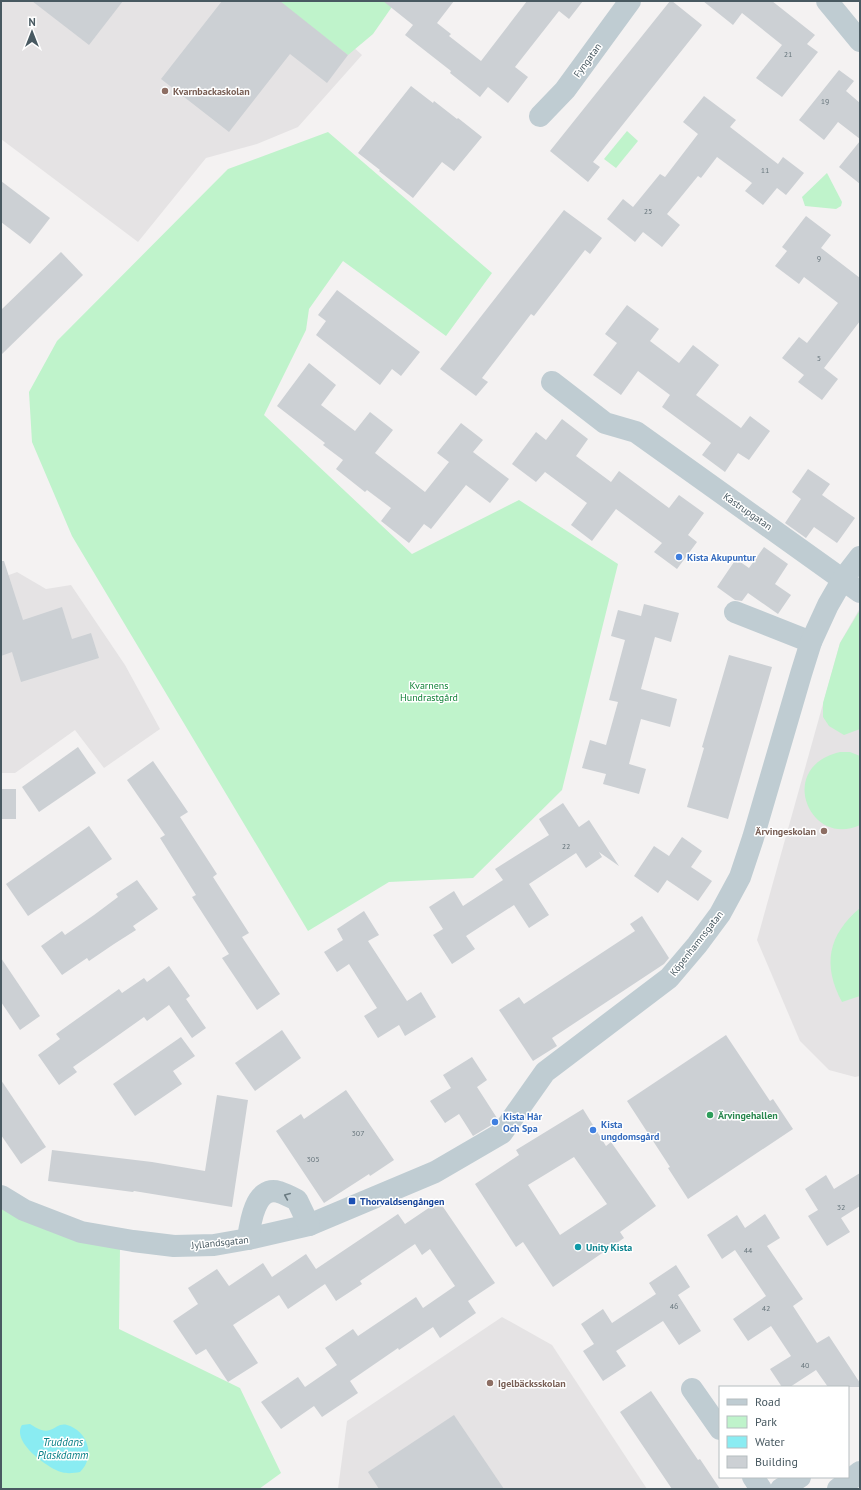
<svg xmlns="http://www.w3.org/2000/svg" width="861" height="1490" font-family="'PT Sans',sans-serif">
<rect width="100%" height="100%" fill="#f4f2f2"/>
<g fill="#e5e3e4">
<polygon points="1,1 303,1 362,55 298,127 257,144 206,158 138,242 1,139"/>
<polygon points="17,572 46,589 71,585 125,665 160,729 104,768 75,730 15,773 1,773 1,578"/>
<polygon points="860,608 860,1076 855,1077 829,1070 800,1041 757,940 840,643"/>
<polygon points="502,1317 552,1345 647,1489 338,1489 347,1421"/>
</g>
<g fill="#bff3cb">
<polygon points="278,1 396,1 373,34 348,55"/>
<polygon points="627,131 638,141 616,168 604,159"/>
<polygon points="328,132 492,273 446,336 343,261 309,309 306,330 264,415 412,554 519,500 618,564 562,790 473,878 389,882 308,931 72,536 32,442 29,392 57,341 228,169"/>
<polygon points="827,173 842,202 841,206 836,209 805,206 802,197"/>
<polygon points="860,610 860,729 844,735 829,726 823,717 823,703 840,643"/>
<path d="M840,752H850L860,756V825C810,849 775,767 840,752Z"/>
<path d="M860,908V996L842,1002C822,965 828,935 860,908Z"/>
<polygon points="1,1205 120,1248 119,1329 240,1388 281,1473 259,1489 1,1489"/>
</g>
<path fill="#8aecf2" d="M30,1424C35,1427 43,1433 50,1430C56,1428 60,1423 67,1425C88,1431 96,1457 80,1472C74,1473 67,1474 61,1472C48,1468 11,1442 22,1425Z"/>
<g fill="#ccd0d4" fill-rule="evenodd">
<polygon points="32,1 123,1 89,45"/>
<polygon points="222,1 280,1 348,55 327,83 290,54 229,132 161,79"/>
<polygon points="383,1 454,1 437,23 451,34 449,36 481,61 527,1 583,1 569,19 559,11 515,67 528,77 508,103 488,87 480,97 450,73 451,71 405,35 413,25"/>
<polygon points="670,1 672,1 702,25 593,162 600,167 588,182 550,151"/>
<polygon points="703,1 772,1 815,35 807,44 818,52 782,97 756,78 782,45 742,13 733,25"/>
<polygon points="839,70 854,81 846,91 860,103 860,139 838,122 824,140 799,120"/>
<polygon points="411,86 433,103 434,101 457,119 458,118 482,137 454,171 442,162 413,198 379,171 380,170 358,153"/>
<polygon points="704,96 736,120 730,127 778,164 783,157 804,173 786,195 777,188 763,205 745,191 752,183 717,157 701,178 698,176 667,214 680,225 662,247 643,232 635,242 607,219 623,199 633,207 660,174 665,177 698,134 683,122"/>
<polygon points="860,141 860,184 839,167"/>
<polygon points="1,181 50,218 30,244 1,222"/>
<polygon points="564,210 602,238 590,254 585,250 534,316 531,314 482,378 488,382 476,396 440,369"/>
<polygon points="806,216 831,235 821,248 860,278 860,321 824,368 838,379 822,400 798,382 804,375 782,358 799,337 807,343 838,303 804,277 799,284 775,266 787,251 782,247"/>
<polygon points="61,252 83,275 1,355 1,310"/>
<polygon points="337,290 420,352 401,376 392,369 380,385 316,335 326,321 318,315"/>
<polygon points="627,305 659,329 650,341 679,363 693,345 719,365 696,395 741,428 750,416 770,431 749,460 738,453 725,472 702,455 711,443 662,407 670,395 638,371 621,395 593,375 617,343 605,334"/>
<polygon points="309,363 336,385 321,405 355,431 370,412 393,430 375,453 425,492 449,462 437,453 461,423 483,440 473,452 509,479 490,503 466,485 431,529 424,524 409,543 381,521 391,508 367,490 365,492 336,469 343,460 323,445 325,443 277,406"/>
<polygon points="562,419 588,439 576,456 611,482 619,471 669,508 679,495 704,513 688,535 697,542 677,569 654,552 662,543 616,509 592,541 571,525 587,503 545,472 536,482 512,464 536,432 546,440"/>
<polygon points="808,469 830,484 822,495 855,518 837,543 814,527 806,538 785,523 801,499 792,492"/>
<polygon points="764,547 788,564 775,584 791,595 778,614 748,593 742,601 735,600 717,587 736,559 749,568"/>
<polygon points="1,561 4,561 23,620 62,607 72,639 91,633 99,658 21,682 12,652 1,656"/>
<polygon points="644,604 679,613 671,642 655,637 641,689 677,699 670,727 641,719 629,764 646,769 639,794 603,784 606,774 582,768 590,740 606,745 618,702 609,700 625,640 611,636 618,610 641,616"/>
<polygon points="729,655 772,667 728,819 687,807 704,748 702,747"/>
<polygon points="78,747 96,773 39,812 22,787"/>
<polygon points="153,761 188,812 180,817 217,874 213,877 249,933 242,937 280,994 257,1010 222,958 229,954 192,897 196,895 160,838 165,835 127,780"/>
<rect x="1" y="789" width="15" height="30"/>
<polygon points="563,803 579,827 589,820 619,866 599,852 602,857 586,868 576,853 529,884 549,915 529,928 514,905 466,936 475,949 452,964 433,935 443,929 429,907 454,891 463,906 503,880 495,869 549,835 539,819"/>
<polygon points="89,826 112,859 28,916 6,884"/>
<polygon points="682,837 702,851 691,867 712,881 698,901 667,880 658,893 634,876 654,846 669,856"/>
<polygon points="137,880 158,909 133,926 136,930 114,944 89,961 87,958 62,975 41,946 62,931 65,935 94,915 118,897 116,894"/>
<polygon points="364,911 379,935 368,941 407,1001 421,992 436,1017 405,1036 399,1025 378,1038 364,1016 377,1008 349,964 337,972 324,952 343,940 337,929"/>
<polygon points="642,916 669,958 664,964 552,1038 557,1046 533,1061 499,1010 519,997 524,1004 635,931 630,924"/>
<polygon points="1,958 40,1016 20,1030 1,1002"/>
<polygon points="169,966 190,996 186,999 206,1028 192,1038 169,1005 147,1021 144,1017 96,1051 73,1067 77,1072 59,1085 38,1055 60,1039 56,1034 119,989 122,993 144,978 147,982"/>
<polygon points="282,1030 301,1058 255,1091 235,1063"/>
<polygon points="726,1035 770,1101 773,1099 793,1129 688,1199 668,1168 670,1167 627,1101"/>
<polygon points="181,1037 195,1056 173,1071 182,1084 135,1116 113,1084"/>
<polygon points="472,1057 487,1080 477,1087 497,1118 493,1124 473,1136 459,1114 445,1123 430,1101 451,1088 443,1075"/>
<polygon points="1,1080 46,1147 21,1164 1,1135"/>
<polygon points="346,1090 394,1160 370,1176 369,1174 324,1203 276,1131 301,1114 304,1119"/>
<polygon points="217,1095 248,1100 232,1207 134,1191 133,1192 48,1181 52,1150 152,1162 205,1171"/>
<path d="M583,1109L606,1146L611,1142L656,1206L620,1232L624,1238L553,1287L523,1242L516,1247L475,1184L519,1155L516,1150ZM574,1157L607,1204L560,1235L528,1185Z"/>
<polygon points="860,1173 860,1206 841,1218 850,1232 827,1246 808,1216 818,1210 805,1189 826,1175 834,1189"/>
<polygon points="439,1201 495,1283 468,1301 476,1313 440,1338 433,1327 399,1350 398,1348 350,1381 358,1393 322,1417 314,1406 281,1429 261,1402 298,1377 305,1387 337,1365 325,1348 353,1329 358,1336 416,1297 423,1308 455,1286 430,1249 422,1255 415,1244 360,1281 362,1284 336,1301 325,1284 288,1309 279,1295 233,1325 258,1363 228,1382 206,1349 196,1355 173,1321 198,1304 188,1288 217,1269 229,1286 263,1263 272,1277 306,1254 316,1269 398,1214 405,1224"/>
<polygon points="765,1214 780,1238 767,1246 803,1299 793,1306 817,1343 829,1336 860,1383 860,1387 828,1387 816,1370 790,1387 782,1387 770,1369 791,1356 771,1326 748,1341 733,1319 766,1296 735,1250 722,1259 707,1235 737,1215 745,1228"/>
<polygon points="676,1265 690,1287 678,1295 701,1331 679,1345 663,1321 616,1351 626,1366 603,1381 583,1351 594,1344 581,1324 603,1309 612,1323 656,1294 649,1283"/>
<polygon points="651,1391 698,1460 700,1459 720,1489 672,1489 620,1412"/>
<polygon points="454,1415 504,1489 379,1489 368,1472"/>
</g>
<g fill="none" stroke-linecap="round" stroke-linejoin="round">
<g stroke="#bfccd2" stroke-width="22">
<polyline points="827,1 860,41"/>
<polyline points="540,116 565,90 630,1"/>
<polyline points="552,382 605,423 636,432 860,592"/>
<polyline points="735,612 811,642"/>
<polyline points="1,1196 24,1210 81,1232 133,1241 174,1246 214,1245 248,1239 309,1225 435,1172 502,1133 545,1072 669,978 697,945 720,914 740,877 753,838 801,674 811,642 828,605 843,579 860,557"/>
<path d="M248,1239C250,1224 255,1185 279,1192C285,1194 291,1197 297,1200L309,1225"/>
<polyline points="692,1389 720,1429"/>
<polyline points="753,1477 761,1489"/>
<polyline points="781,1489 800,1477"/>
<polyline points="838,1489 860,1472"/>
</g>
</g>
<defs><path id="oneway-chevron" d="M-2-3.5L2.5 0L-2 3.5" fill="none" stroke-width="1.6" stroke-linecap="round" stroke-linejoin="round"/></defs>
<use stroke="#6c7c83" href="#oneway-chevron" transform="translate(287 1196) rotate(-157)"/>
<g fill="#8d6e63" stroke="#fff" stroke-width="1.5">
<circle cx="165" cy="91" r="4"/>
<circle cx="824" cy="831" r="4"/>
<circle cx="490" cy="1383" r="4"/>
</g>
<g fill="#3f7fe0" stroke="#fff" stroke-width="1.5">
<circle cx="679" cy="557" r="4"/>
<circle cx="495" cy="1122" r="4"/>
<circle cx="593" cy="1130" r="4"/>
</g>
<circle fill="#2e9e5b" stroke="#fff" stroke-width="1.5" cx="710" cy="1115" r="4"/>
<rect fill="#1a4fb4" stroke="#fff" stroke-width="1.5" x="348" y="1197" width="8" height="8" rx="2"/>
<circle fill="#0f9aa8" stroke="#fff" stroke-width="1.5" cx="578" cy="1247" r="4"/>
<g text-anchor="middle" stroke-width="3" stroke-linejoin="round" paint-order="stroke">
<g font-size="8" fill="#69777e">
<text x="788" y="57">21</text>
<text x="825" y="104">19</text>
<text x="765" y="173">11</text>
<text x="648" y="214">25</text>
<text x="819" y="261">9</text>
<text x="819" y="361">5</text>
<text x="566" y="849">22</text>
<text x="358" y="1136">307</text>
<text x="313" y="1162">305</text>
<text x="841" y="1210">32</text>
<text x="748" y="1253">44</text>
<text x="674" y="1309">46</text>
<text x="766" y="1311">42</text>
<text x="805" y="1368">40</text>
</g>
<g font-size="10" fill="#485961" stroke="#fff">
<text transform="translate(587 60) rotate(-54)" y="4">Fyngatan</text>
<text transform="translate(748 511) rotate(35)" y="4">Kastrupgatan</text>
<text transform="translate(696 943) rotate(-52)" y="4">Köpenhamnsgatan</text>
<text transform="translate(220 1242) rotate(-6)" y="4">Jyllandsgatan</text>
</g>
<g font-size="10" font-weight="bold" fill="#785e54" stroke="#fff" text-anchor="start">
<text x="173" y="95">Kvarnbackaskolan</text>
<text x="816" y="835" text-anchor="end">Ärvingeskolan</text>
<text x="498" y="1387">Igelbäcksskolan</text>
</g>
<g font-size="10" font-weight="bold" fill="#366cbe" stroke="#fff" text-anchor="start">
<text x="687" y="561">Kista Akupuntur</text>
<text x="503" y="1120">Kista Hår<tspan x="503" dy="12">Och Spa</tspan></text>
<text x="601" y="1128">Kista<tspan x="601" dy="12">ungdomsgård</tspan></text>
</g>
<g font-size="10" fill="#128339" stroke="#fff">
<text x="429" y="689">Kvarnens<tspan x="429" dy="12">Hundrastgård</tspan></text>
</g>
<g font-size="10" font-weight="bold" fill="#27864d" stroke="#fff" text-anchor="start">
<text x="718" y="1119">Ärvingehallen</text>
</g>
<g font-size="10" font-weight="bold" fill="#164399" stroke="#fff" text-anchor="start">
<text x="360" y="1205">Thorvaldsengången</text>
</g>
<g font-size="10" font-weight="bold" fill="#0d838f" stroke="#fff" text-anchor="start">
<text x="586" y="1251">Unity Kista</text>
</g>
<g font-size="11" font-style="italic" fill="#087f86" stroke="#fff">
<text x="63" y="1446">Truddans<tspan x="63" dy="13">Plaskdamm</tspan></text>
</g>
</g>
<rect width="861" height="1490" fill="none" stroke="#485961" stroke-width="4"/>
<rect x="719" y="1386" width="130" height="92" fill="#ffffff" stroke="#b6bdc0"/>
<rect x="727" y="1399" width="20" height="6" fill="#bfccd2" stroke="#b6bdc0"/>
<text x="755" y="1406" font-size="12" fill="#485961">Road</text>
<rect x="727" y="1416" width="20" height="12" fill="#bff3cb" stroke="#b6bdc0"/>
<text x="755" y="1426" font-size="12" fill="#485961">Park</text>
<rect x="727" y="1436" width="20" height="12" fill="#8aecf2" stroke="#b6bdc0"/>
<text x="755" y="1446" font-size="12" fill="#485961">Water</text>
<rect x="727" y="1456" width="20" height="12" fill="#ccd0d4" stroke="#b6bdc0"/>
<text x="755" y="1466" font-size="12" fill="#485961">Building</text>
<g transform="translate(32 32)" stroke="#ffffff" stroke-width="3" paint-order="stroke">
<path d="M0-3L7 15L0 10L-7 15Z" fill="#485961"/>
<text y="-6" font-size="11" font-weight="bold" text-anchor="middle" fill="#485961">N</text>
</g>
</svg>
